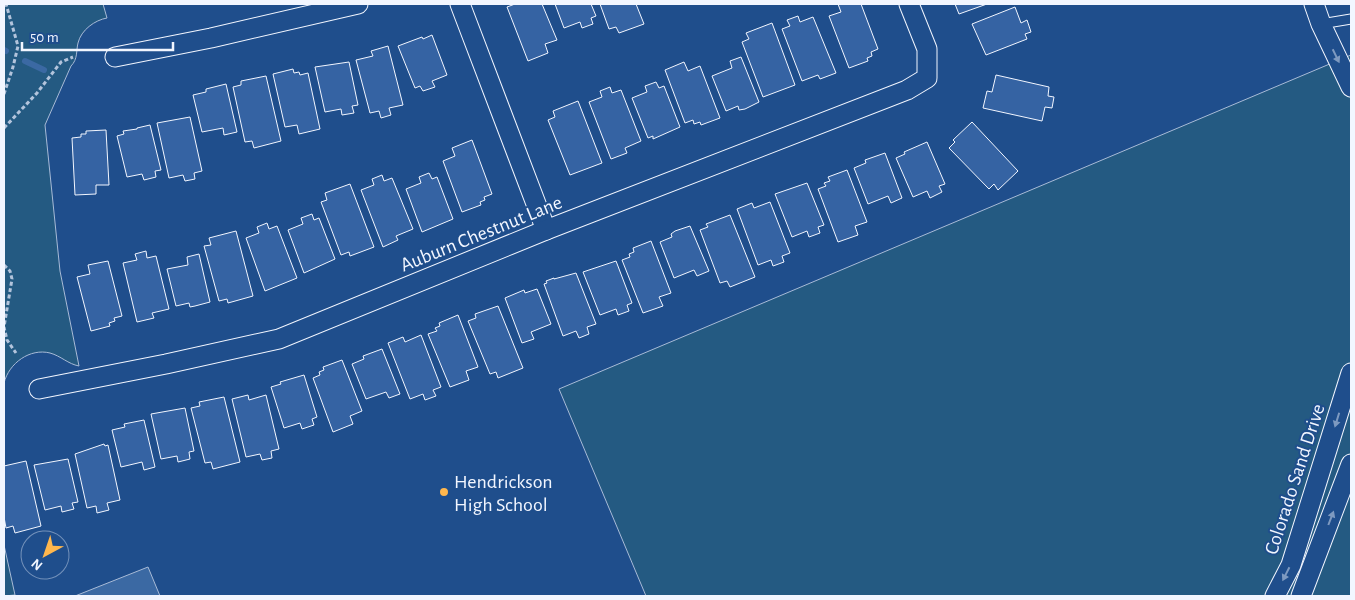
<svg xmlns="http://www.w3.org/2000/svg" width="1355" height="600" font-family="'Alegreya Sans',sans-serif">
<rect width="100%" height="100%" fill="#1f4e8c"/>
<g fill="#245a82" stroke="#a8bbd7">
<path d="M4,4H103L107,18C95,20 81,30 78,43C76,51 78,59 71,66L45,125L60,271L79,366C68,364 61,356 50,353C30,348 9,363 4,383Z"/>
<polygon points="1351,55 1351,596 646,596 559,389"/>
<polygon points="4,545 15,595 4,596"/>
</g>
<polygon fill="#3b69a3" stroke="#a8bbd7" points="148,567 160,596 75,596"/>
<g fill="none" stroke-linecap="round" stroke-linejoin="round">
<g stroke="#3b69a3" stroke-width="6">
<polyline points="4,50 6,51"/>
<polyline points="25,61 44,70"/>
</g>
</g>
<g fill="#3563a3" stroke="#f2f6ff">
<polygon points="515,4 542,4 557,40 545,44 548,53 528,61 507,7"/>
<polygon points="555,4 591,4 596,16 591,18 593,24 582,28 580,22 564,28"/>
<polygon points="600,4 636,4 644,24 619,33 616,27 609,29"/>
<polygon points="838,4 861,4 878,49 871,52 872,56 867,58 868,61 849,68 829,16 841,12"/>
<polygon points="955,4 987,4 959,14"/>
<polygon points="1015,7 1021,23 1027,20 1031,32 1025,34 1027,39 986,55 972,24"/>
<polygon points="798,16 800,22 813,17 836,73 820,79 818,75 802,81 782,29 790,26 787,20"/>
<polygon points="772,23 795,85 763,97 742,42 749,39 746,33"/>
<polygon points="432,35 447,75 432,81 435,87 423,91 420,86 415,88 398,46 422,37 423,39"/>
<polygon points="388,46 403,105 389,108 391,115 381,118 379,111 370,113 356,60 373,56 371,51"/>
<polygon points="741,57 759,102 745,109 739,110 738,106 726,111 712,76 732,68 730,61"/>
<polygon points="349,62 358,105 352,106 354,113 342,115 341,109 325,112 315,67"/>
<polygon points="684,62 688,71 700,66 720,118 701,125 700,122 694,124 693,120 685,123 665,70"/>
<polygon points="293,69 294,73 299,72 300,75 308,73 320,129 299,134 297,125 285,127 273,74"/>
<polygon points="996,75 1049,87 1048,96 1054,97 1052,108 1045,107 1042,121 983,108 987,91 992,92"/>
<polygon points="266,76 281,141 254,148 252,141 245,142 233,87 241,85 241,81"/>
<polygon points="656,82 659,88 664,86 680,127 653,139 653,136 648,138 632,98 647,92 645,86"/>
<polygon points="226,84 237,132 224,135 223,128 202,132 193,95 206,92 206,89"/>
<polygon points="610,87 612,93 621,90 641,141 625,148 627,153 611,159 589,102 602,97 600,91"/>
<polygon points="578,101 602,163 570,175 548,120 555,117 553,111"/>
<polygon points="190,117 202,171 194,173 195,179 185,181 183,175 169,178 157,123"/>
<polygon points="972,122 1018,171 998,190 994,184 989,189 949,148 955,142 953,140"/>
<polygon points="150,125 161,170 155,171 156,177 144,180 142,174 127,177 117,136 124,134 123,131 137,129 137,128"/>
<polygon points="106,130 109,185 96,185 96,194 75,195 72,138 81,137 81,134 86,134 86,131"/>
<polygon points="472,140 492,194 484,197 485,200 480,202 481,205 462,212 443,161 455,156 452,148"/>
<polygon points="927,142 945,184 939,186 942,192 930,198 927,191 913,197 896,158 905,154 904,152"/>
<polygon points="885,153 902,198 891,203 888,196 868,204 854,168 866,163 865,160"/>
<polygon points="847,170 867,222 855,226 858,235 838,242 818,189 826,186 824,183 830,181 828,177"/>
<polygon points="429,173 432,179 437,177 453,219 422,232 406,189 421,183 419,177"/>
<polygon points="382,175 384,181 392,178 413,229 396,236 398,240 383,247 361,190 374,185 372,179"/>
<polygon points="807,183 824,225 818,227 820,233 809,237 807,231 792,237 775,194"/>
<polygon points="350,184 374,247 350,256 349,252 341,255 321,202 327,200 325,193"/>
<polygon points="770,202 790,253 782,256 784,262 773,266 771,260 758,265 737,209 752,203 754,208"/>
<polygon points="312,214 314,220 319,218 335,259 304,273 288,230 303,224 301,218"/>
<polygon points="730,215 755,277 730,287 727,281 720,283 700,230 708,227 706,224"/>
<polygon points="267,223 269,229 277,226 297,278 265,291 246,238 259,233 257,227"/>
<polygon points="690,226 709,271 697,276 694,270 674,278 660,242 672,237 671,234 675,231"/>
<polygon points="236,231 253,296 228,303 227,299 219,301 204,246 211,245 209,238"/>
<polygon points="651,241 671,293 659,297 663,306 643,313 622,260 630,257 629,254 634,252 633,248"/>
<polygon points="146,251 147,258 156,256 169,309 152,313 154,318 137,322 123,263 137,260 135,254"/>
<polygon points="199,254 210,302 195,306 190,307 189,303 176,306 167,269 188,265 187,257"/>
<polygon points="108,261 122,316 114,318 115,321 109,323 110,326 91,331 77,277 90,274 88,265"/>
<polygon points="616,261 632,303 627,305 629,311 618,315 616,309 600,315 583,272"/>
<polygon points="576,273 596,324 587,327 589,334 579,338 576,331 563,336 544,284 547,283 546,281 554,278 554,279"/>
<polygon points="537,289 551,324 531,332 534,339 522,343 505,298 524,290 525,293"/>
<polygon points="498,306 523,368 498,378 496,372 490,374 468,321 476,318 475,314"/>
<polygon points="458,315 478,367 466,371 469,380 450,387 428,334 437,331 435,328 440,326 439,323"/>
<polygon points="421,335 441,387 433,390 436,396 425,400 423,394 410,399 388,343 403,337 405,342"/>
<polygon points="382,349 400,394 389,398 386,392 366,399 352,364 364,359 363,356"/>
<polygon points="342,360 362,411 350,416 353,424 333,432 313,378 320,375 319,372 324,370 323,367"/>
<polygon points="304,375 317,417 312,419 314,425 302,429 300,423 284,428 271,387 281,384 280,382"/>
<polygon points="248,395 249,400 266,395 279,449 271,451 272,458 262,460 260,454 246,457 232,399"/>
<polygon points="224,397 240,462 213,469 211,462 205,463 191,408 200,406 199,402"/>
<polygon points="185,408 194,451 189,452 190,459 178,462 177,456 161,459 151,414"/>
<polygon points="144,420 155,467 144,470 142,462 121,467 112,430 125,427 124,424"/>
<polygon points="104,444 105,446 108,445 120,500 107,503 109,510 97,513 96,506 87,508 75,454"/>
<polygon points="68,459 78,502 72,503 74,509 62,512 61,506 45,510 34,465"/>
<polygon points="26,461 41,526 15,533 13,526 6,528 4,517 4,466"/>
</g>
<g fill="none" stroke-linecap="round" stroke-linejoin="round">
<g stroke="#f2f6ff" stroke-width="11">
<polyline id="service" points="1321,24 1351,19"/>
</g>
<g stroke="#f2f6ff" stroke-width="21">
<g id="minor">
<polyline points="460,4 546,230"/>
<polyline points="1314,4 1321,24 1351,87"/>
<polyline points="115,57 211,38 358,4"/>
<polyline points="39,389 166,364 279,339 546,230 907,90 927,78 927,49 909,4"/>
<polyline points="1275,596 1291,565 1351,373"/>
<polyline points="1301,596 1351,464"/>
</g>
</g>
<g stroke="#b3c4dc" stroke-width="3" stroke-dasharray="4 2.5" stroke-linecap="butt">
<polyline points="4,94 13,67 18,46 6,4"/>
<polyline points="4,128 37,93 61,62 73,57"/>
<polyline points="4,265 10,271 12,279 4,327 7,340 16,353"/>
</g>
<use href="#service" stroke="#1f4e8c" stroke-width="9"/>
<use href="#minor" stroke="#1f4e8c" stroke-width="19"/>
</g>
<defs><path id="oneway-solid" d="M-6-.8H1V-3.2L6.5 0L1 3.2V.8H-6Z" transform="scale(1.25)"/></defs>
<g fill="#7e9ac0">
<use href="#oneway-solid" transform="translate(1336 56) rotate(64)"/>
<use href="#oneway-solid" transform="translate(1337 420) rotate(107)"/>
<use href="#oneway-solid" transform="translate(1331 518) rotate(-69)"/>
<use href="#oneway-solid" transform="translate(1286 574) rotate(117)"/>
</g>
<circle fill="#ffb74d" stroke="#1f4e8c" stroke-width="2" cx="444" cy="492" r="5"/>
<g text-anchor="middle" stroke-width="4" stroke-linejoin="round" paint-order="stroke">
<g font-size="20" fill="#f2f6ff" stroke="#1f4e8c">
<text transform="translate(481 233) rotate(-22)" y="7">Auburn Chestnut Lane</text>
<text transform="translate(1294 479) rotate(-72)" y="7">Colorado Sand Drive</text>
</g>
<g font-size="20" fill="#f2f6ff" stroke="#1f4e8c" text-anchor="start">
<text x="454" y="488">Hendrickson<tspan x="454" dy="23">High School</tspan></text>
</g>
</g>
<rect width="1355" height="600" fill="none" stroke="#f2f6ff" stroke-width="10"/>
<g transform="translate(45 555) rotate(220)"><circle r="24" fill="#1f4e8c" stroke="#7391ba"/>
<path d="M0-4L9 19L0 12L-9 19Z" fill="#ffb74d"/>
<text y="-8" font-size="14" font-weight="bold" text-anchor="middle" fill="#f2f6ff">N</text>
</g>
<path d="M22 42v8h151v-8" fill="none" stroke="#f2f6ff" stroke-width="2.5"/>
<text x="30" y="42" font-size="15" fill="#f2f6ff" stroke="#1f4e8c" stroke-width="4" paint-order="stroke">50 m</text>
</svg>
